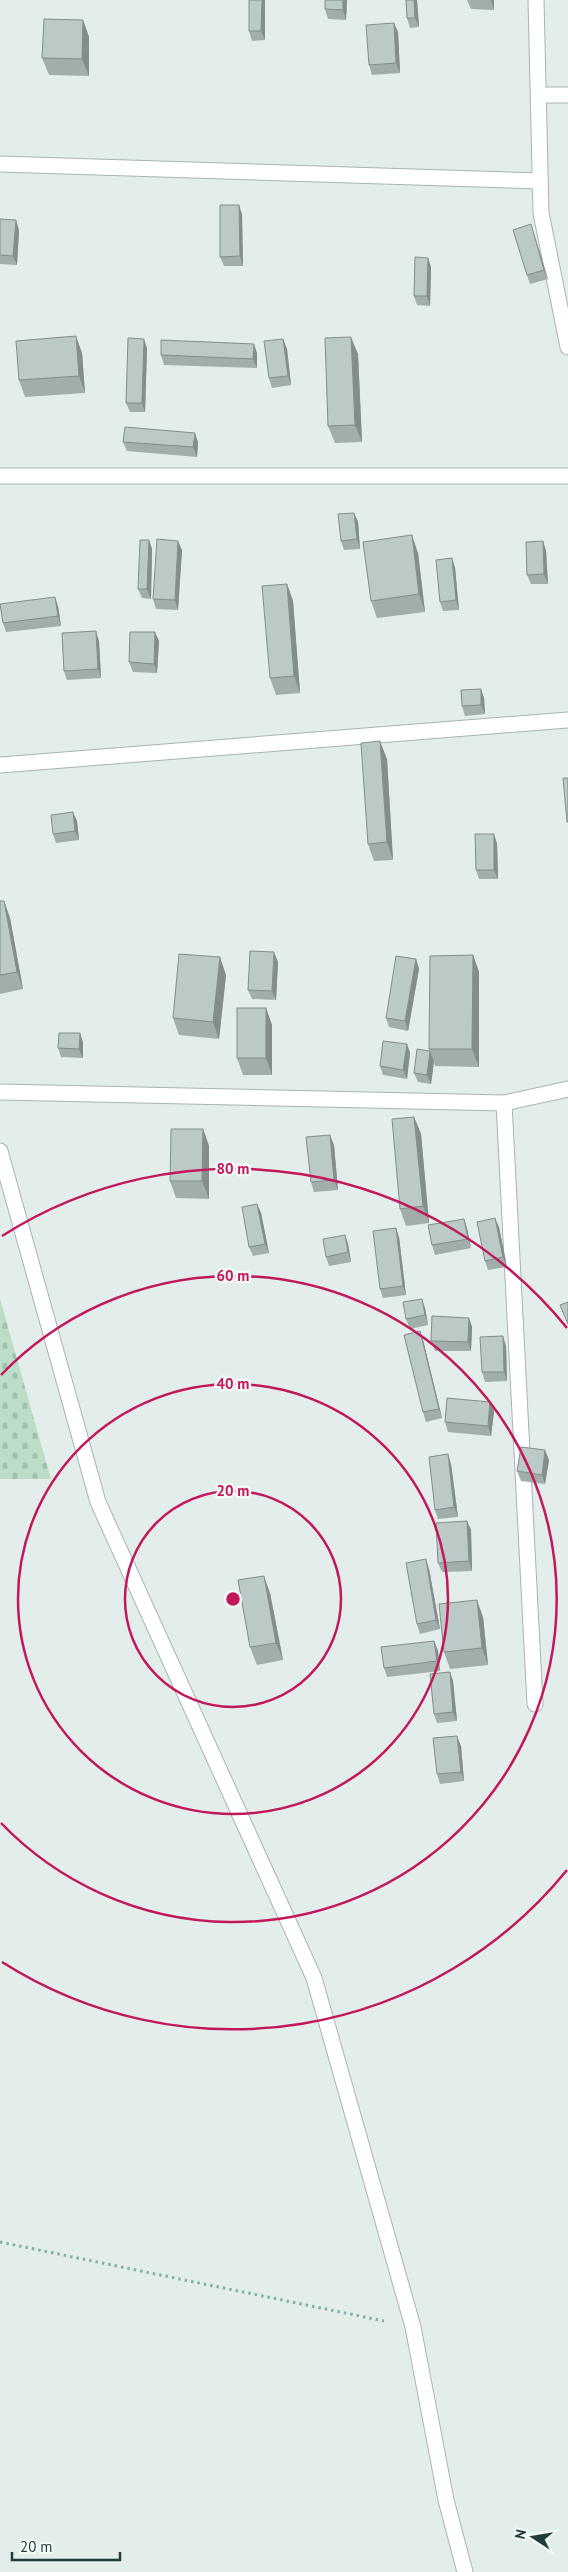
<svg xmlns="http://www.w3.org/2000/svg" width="568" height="2572" font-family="'PT Sans',sans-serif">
<defs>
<pattern id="cemetery-stones" width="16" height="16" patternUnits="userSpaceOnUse" patternTransform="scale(1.25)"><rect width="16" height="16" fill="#bcdec9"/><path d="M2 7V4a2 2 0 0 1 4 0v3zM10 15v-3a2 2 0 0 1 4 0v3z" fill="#a1c0ad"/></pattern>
</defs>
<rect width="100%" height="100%" fill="#e3edea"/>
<polygon fill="url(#cemetery-stones)" points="0,1299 51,1479 0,1479"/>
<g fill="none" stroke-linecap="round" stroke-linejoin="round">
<g stroke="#a6b5b2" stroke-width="17">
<g id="street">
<polyline points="536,0 541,213 568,347"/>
<polyline points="539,95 568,95"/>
<polyline points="0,164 540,181"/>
<polyline points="0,476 568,476"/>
<polyline points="0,765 568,720"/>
<polyline points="0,1092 504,1103 568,1089"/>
<polyline points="504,1103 535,1704"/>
<polyline points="0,1151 98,1502 314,1978 413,2327 446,2500 465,2572"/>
</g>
</g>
<polyline stroke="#83b0a8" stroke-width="3" stroke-dasharray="2.5 4" stroke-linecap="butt" points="0,2242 384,2321"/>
<use href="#street" stroke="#fff" stroke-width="15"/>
</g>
<g fill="#a1aeaa">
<polygon points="265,0 265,40 252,41 249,31"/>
<polygon points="325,0 347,0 346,20 328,19 325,9"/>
<polygon points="417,0 419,27 410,28 407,18"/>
<polygon points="467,0 494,0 494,10 471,9"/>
<polygon points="83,20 89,37 89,76 49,75 42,58"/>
<polygon points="398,32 400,73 372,75 369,65"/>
<polygon points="242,214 243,266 224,266 220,257"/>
<polygon points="0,219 19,230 17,265 0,264"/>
<polygon points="534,234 548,279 530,284 527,275"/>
<polygon points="428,258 431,267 430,306 417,305 414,296"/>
<polygon points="283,339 287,349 291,385 272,388 269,378"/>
<polygon points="147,348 145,412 130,412 126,403"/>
<polygon points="82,353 85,393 25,397 19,380"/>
<polygon points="257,353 257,368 164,365 161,355"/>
<polygon points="358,354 362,442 335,443 328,426"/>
<polygon points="123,442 198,442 197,457 127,451"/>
<polygon points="354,513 358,522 360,549 344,550 341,541"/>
<polygon points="149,540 152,549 151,599 142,598 138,589"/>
<polygon points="543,541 546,551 548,584 531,584 527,575"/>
<polygon points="182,550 178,610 156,609 153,599"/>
<polygon points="418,553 425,612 377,618 371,601"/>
<polygon points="452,558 455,568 459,610 443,611 440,602"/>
<polygon points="287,584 293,601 300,693 276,695 270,678"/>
<polygon points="58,606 61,626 6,632 3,623"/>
<polygon points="99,641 101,678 67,680 64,671"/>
<polygon points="159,641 157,673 133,672 129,662"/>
<polygon points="481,689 484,698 485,714 465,716 462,706"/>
<polygon points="387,759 393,860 374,861 368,844"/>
<polygon points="77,821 79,840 56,843 53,834"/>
<polygon points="497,843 498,879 479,879 476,870"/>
<polygon points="0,901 4,901 10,918 23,989 0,994"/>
<polygon points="473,955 479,972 479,1067 435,1066 434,1061 431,1084 418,1082 414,1073 430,1051 429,1049"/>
<polygon points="416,959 419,969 408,1031 389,1027 386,1018"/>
<polygon points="278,962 276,1000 252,999 248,990"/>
<polygon points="226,975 219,1039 179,1035 173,1018"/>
<polygon points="266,1008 272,1025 272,1075 243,1075 237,1058"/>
<polygon points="83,1042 83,1058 61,1057 58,1048"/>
<polygon points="407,1044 410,1053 407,1079 383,1075 380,1066"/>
<polygon points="414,1117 421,1134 429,1223 406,1226 400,1209"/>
<polygon points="203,1129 209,1146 209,1199 176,1198 170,1181"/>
<polygon points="334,1145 338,1190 314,1192 311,1182"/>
<polygon points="257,1204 261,1213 269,1253 253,1256 249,1247"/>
<polygon points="464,1219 467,1228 471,1248 435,1255 432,1245"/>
<polygon points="499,1227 507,1267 488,1270 485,1261"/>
<polygon points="345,1235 348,1244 351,1262 329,1266 326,1257"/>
<polygon points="399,1237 406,1295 383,1298 380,1289"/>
<polygon points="425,1308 428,1325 410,1329 406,1319"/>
<polygon points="469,1318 472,1327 471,1351 435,1351 431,1341"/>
<polygon points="423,1340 442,1418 426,1422 423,1412"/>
<polygon points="506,1346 507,1381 485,1382 482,1372"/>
<polygon points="490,1402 494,1411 491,1436 448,1432 445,1422"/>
<polygon points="549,1460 545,1484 521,1481 517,1471"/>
<polygon points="451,1464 458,1517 438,1519 435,1510"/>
<polygon points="467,1521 471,1530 472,1571 442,1572 438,1563"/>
<polygon points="429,1569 440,1629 420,1634 417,1624"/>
<polygon points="270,1593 283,1660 257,1665 250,1647"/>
<polygon points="483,1617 488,1665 450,1669 444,1652"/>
<polygon points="434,1641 438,1651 440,1671 387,1677 384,1668"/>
<polygon points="450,1672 453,1681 457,1721 437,1723 434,1714"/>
<polygon points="461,1746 464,1781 440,1784 437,1774"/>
</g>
<g fill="#838d8b">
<polygon points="262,0 265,0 265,40 261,31"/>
<polygon points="343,0 347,0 346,20 343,10"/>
<polygon points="414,0 417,0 419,27 415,18"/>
<polygon points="491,0 494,0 494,10"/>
<polygon points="83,20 89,37 89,76 82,59"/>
<polygon points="394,23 398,32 400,73 396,63"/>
<polygon points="239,205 242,214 243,266 240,256"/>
<polygon points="16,220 19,230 17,265 13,256"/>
<polygon points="531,224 534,234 548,279 544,270"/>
<polygon points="428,258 431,267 430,306 427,296"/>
<polygon points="76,336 82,353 85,393 79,376"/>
<polygon points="351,337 358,354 362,442 355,425"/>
<polygon points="144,339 147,348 145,412 142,403"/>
<polygon points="283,339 287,349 291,385 288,376"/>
<polygon points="254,344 257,353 257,368 253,359"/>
<polygon points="195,433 198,442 197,457 193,447"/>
<polygon points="354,513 358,522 360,549 357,539"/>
<polygon points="412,535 418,553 425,612 419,594"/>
<polygon points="149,540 152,549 151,599 147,589"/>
<polygon points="178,541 182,550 178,610 175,600"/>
<polygon points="543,541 546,551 548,584 544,574"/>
<polygon points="452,558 455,568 459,610 456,600"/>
<polygon points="287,584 293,601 300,693 294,676"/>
<polygon points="55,597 58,606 61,626 58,616"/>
<polygon points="96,631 99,641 101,678 98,669"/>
<polygon points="155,632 159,641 157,673 154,664"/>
<polygon points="481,689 484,698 485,714 481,705"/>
<polygon points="380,741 387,759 393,860 387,842"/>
<polygon points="73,812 77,821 79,840 75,831"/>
<polygon points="494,834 497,843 498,879 494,870"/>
<polygon points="4,901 10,918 23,989 17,972"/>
<polygon points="274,952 278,962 276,1000 272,991"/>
<polygon points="473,955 479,972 479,1067 472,1049"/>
<polygon points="220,957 226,975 219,1039 213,1022"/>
<polygon points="416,959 419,969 408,1031 405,1021"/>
<polygon points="266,1008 272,1025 272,1075 266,1058"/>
<polygon points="80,1033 83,1042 83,1058 79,1049"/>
<polygon points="407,1044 410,1053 407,1079 403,1070"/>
<polygon points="430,1052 434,1061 431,1084 427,1075"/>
<polygon points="414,1117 421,1134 429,1223 423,1206"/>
<polygon points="203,1129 209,1146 209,1199 202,1181"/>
<polygon points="330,1135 334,1145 338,1190 334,1180"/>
<polygon points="257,1204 261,1213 269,1253 265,1244"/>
<polygon points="495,1218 499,1227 507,1267 503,1257"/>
<polygon points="464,1219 467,1228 471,1248 468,1239"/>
<polygon points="396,1228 399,1237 406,1295 403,1286"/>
<polygon points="345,1235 348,1244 351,1262 348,1252"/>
<polygon points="422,1299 425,1308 428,1325 425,1315"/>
<polygon points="469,1318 472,1327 471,1351 468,1342"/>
<polygon points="420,1331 423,1340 442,1418 439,1409"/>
<polygon points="503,1336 506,1346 507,1381 504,1372"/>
<polygon points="490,1402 494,1411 491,1436 488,1426"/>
<polygon points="545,1450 549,1460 545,1484 542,1475"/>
<polygon points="448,1454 451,1464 458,1517 454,1507"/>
<polygon points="467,1521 471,1530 472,1571 469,1561"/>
<polygon points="426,1559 429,1569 440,1629 436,1620"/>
<polygon points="264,1576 270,1593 283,1660 276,1643"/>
<polygon points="477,1600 483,1617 488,1665 482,1648"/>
<polygon points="434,1641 438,1651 440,1671 437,1661"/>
<polygon points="450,1672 453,1681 457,1721 453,1712"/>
<polygon points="457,1736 461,1746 464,1781 461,1772"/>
</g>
<g fill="#bbcac6" stroke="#838d8b">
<polygon points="249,0 262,0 261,31 249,31"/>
<polygon points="325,0 343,0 343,10 325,9"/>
<polygon points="406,0 414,0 415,18 407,18"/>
<polygon points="44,19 83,20 82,59 42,58"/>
<polygon points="394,23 396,63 369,65 366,25"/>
<polygon points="220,205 239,205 240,256 220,257"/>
<polygon points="0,219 16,220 13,256 0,255"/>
<polygon points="531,224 544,270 527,275 513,230"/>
<polygon points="415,257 428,258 427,296 414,296"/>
<polygon points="76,336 79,376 19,380 16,341"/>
<polygon points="351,337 355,425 328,426 325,338"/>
<polygon points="128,338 144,339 142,403 126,403"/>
<polygon points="283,339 288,376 269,378 264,341"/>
<polygon points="161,340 254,344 253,359 161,355"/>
<polygon points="125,427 195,433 193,447 123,442"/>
<polygon points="354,513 357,539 341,541 338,514"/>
<polygon points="412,535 419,594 371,601 363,542"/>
<polygon points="157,539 178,541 175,600 153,599"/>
<polygon points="140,540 149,540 147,589 138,589"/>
<polygon points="543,541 544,574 527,575 526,542"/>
<polygon points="452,558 456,600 440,602 436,560"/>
<polygon points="287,584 294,676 270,678 262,586"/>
<polygon points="55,597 58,616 3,623 0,604"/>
<polygon points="96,631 98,669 64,671 62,633"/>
<polygon points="130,632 155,632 154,664 129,662"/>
<polygon points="481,689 481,705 462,706 461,690"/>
<polygon points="380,741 387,842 368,844 361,743"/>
<polygon points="563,778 568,778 568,822 567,822"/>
<polygon points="73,812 75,831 53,834 51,815"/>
<polygon points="475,834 494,834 494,870 476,870"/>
<polygon points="0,901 4,901 17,972 0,975"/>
<polygon points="250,951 274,952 272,991 248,990"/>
<polygon points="179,954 220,957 213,1022 173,1018"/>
<polygon points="473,955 472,1049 429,1049 430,956"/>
<polygon points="396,956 416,959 405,1021 386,1018"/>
<rect x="237" y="1008" width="29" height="50"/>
<polygon points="59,1033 80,1033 79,1049 58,1048"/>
<polygon points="383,1041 407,1044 403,1070 380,1066"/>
<polygon points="417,1049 430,1051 427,1075 414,1073"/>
<polygon points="414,1117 423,1206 400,1209 392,1119"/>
<polygon points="171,1129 203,1129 202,1181 170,1181"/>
<polygon points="330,1135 334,1180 311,1182 306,1137"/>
<polygon points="257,1204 265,1244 249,1247 242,1207"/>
<polygon points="495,1218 503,1257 485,1261 477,1222"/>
<polygon points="464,1219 468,1239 432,1245 428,1225"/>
<polygon points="396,1228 403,1286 380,1289 373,1231"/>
<polygon points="345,1235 348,1252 326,1257 323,1239"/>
<polygon points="422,1299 425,1315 406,1319 403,1302"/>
<polygon points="568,1302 568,1324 560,1305"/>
<polygon points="432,1316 469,1318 468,1342 431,1341"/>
<polygon points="420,1331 439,1409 423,1412 404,1335"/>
<polygon points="503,1336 504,1372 482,1372 480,1337"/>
<polygon points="447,1398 490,1402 488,1426 445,1422"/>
<polygon points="521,1447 545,1450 542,1475 517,1471"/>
<polygon points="448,1454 454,1507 435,1510 429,1457"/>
<polygon points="467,1521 469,1561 438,1563 436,1523"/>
<polygon points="426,1559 436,1620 417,1624 406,1563"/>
<polygon points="264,1576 276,1643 250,1647 238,1580"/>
<polygon points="477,1600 482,1648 444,1652 439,1604"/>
<polygon points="434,1641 437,1661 384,1668 381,1647"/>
<polygon points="450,1672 453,1712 434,1714 430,1674"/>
<polygon points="457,1736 461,1772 437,1774 433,1738"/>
</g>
<g fill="none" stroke="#c2185b" stroke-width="2.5">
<circle cx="233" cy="1599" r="108"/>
<circle cx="233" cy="1599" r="215"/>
<path d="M1 1375A323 323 0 1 1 1 1823"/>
<path d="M567 1870A430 430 0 0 1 2 1962M2 1236A430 430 0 0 1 567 1328"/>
</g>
<circle cx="233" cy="1599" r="8" fill="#c2185b" stroke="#f3f9f7" stroke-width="2.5"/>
<g font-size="15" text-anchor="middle" font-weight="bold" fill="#c2185b" stroke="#f3f9f7" stroke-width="5" stroke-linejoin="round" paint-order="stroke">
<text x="233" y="1174">80 m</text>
<text x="233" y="1281">60 m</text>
<text x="233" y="1389">40 m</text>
<text x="233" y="1496">20 m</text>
</g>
<g transform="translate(533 2537) rotate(282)" stroke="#f3f9f7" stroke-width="4" paint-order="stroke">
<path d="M0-4L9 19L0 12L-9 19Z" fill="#233e3a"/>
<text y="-8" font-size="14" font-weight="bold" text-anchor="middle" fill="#233e3a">N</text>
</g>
<path d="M12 2552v8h108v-8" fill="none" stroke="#233e3a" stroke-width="2.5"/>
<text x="20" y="2552" font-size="15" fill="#233e3a" stroke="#f3f9f7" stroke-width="4" paint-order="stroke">20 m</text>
</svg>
